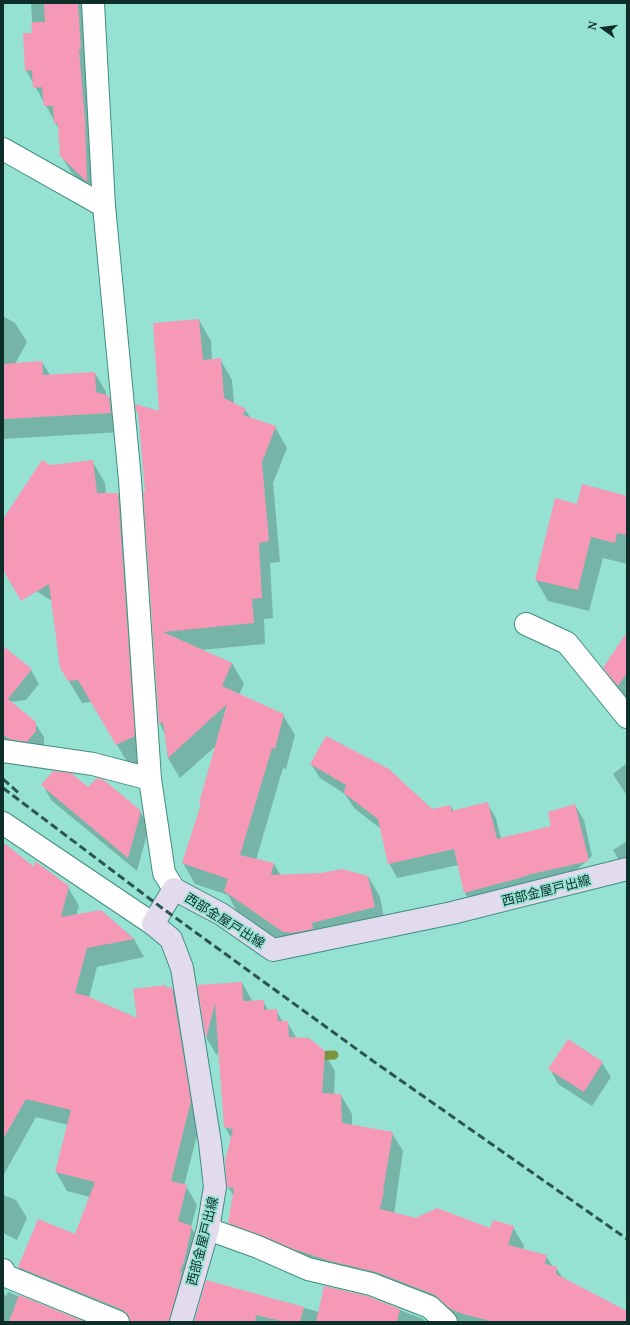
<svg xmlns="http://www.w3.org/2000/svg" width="630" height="1325" font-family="'Noto Serif','Noto Sans JP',serif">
<rect width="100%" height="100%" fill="#95e2d2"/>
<g fill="#0003">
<polygon points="31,3 86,3 96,197 71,172 61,155 60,131 26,70 33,34"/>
<polygon points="3,316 15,323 27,342 15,364 42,362 50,375 95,373 106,392 106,396 109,397 120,416 122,432 3,439"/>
<polygon points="199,320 211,341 212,360 220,359 232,380 234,404 245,409 251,419 275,427 287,448 273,483 280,562 270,563 273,618 264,619 265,644 201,650 232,663 244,684 239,695 283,715 295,735 286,769 283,768 256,860 274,864 281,876 368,876 380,897 386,928 295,953 237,912 228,895 195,884 183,863 202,806 200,803 217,745 180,778 168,758 165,734 160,724 144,493 146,493 139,415 137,411 160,413"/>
<polygon points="92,461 105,483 106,494 118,494 131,516 147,758 130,767 92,702 82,703 61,668 52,601 3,570 3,521 50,466"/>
<polygon points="627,497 627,564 603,558 589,611 548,601 536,580 577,505"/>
<polygon points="627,634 627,700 613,683 605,668"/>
<polygon points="3,647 31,670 39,684 26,700 10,702 35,723 44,737 44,745 36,755 3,740"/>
<polygon points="627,763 627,796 613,774"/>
<polygon points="311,764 432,810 451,806 454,812 487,803 496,818 501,839 552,827 575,805 584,820 592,856 562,883 474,907 465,893 459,865 397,878 389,863 381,829 354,808 345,794 320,778"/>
<polygon points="43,785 88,789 140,811 149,827 137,871 51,800"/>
<polygon points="627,841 627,865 622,866 613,850"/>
<polygon points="3,843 35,869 68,887 79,906 76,915 101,911 134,939 144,957 97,967 89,998 138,1020 166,986 167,988 172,988 183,1007 201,1120 184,1186 186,1186 197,1205 191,1227 202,1246 184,1322 118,1322 29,1286 19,1267 76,1236 90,1197 67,1191 56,1172 68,1125 36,1117 3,1176"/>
<polygon points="242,983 253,1002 263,1001 268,1010 276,1010 283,1022 287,1022 297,1039 324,1052 335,1071 334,1095 341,1095 352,1114 352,1126 392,1133 403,1151 394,1214 416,1219 491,1230 513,1227 524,1246 523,1250 546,1256 553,1267 556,1268 563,1278 627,1316 627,1322 455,1322 240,1241 229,1223 234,1197 228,1187 231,1138 225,1127 219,1048 217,1056 207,1039 199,986"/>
<polygon points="602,1063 611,1077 592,1106 558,1084 550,1069"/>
<polygon points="3,1195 16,1200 27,1218 17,1240 3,1233"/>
<polygon points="207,1281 319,1312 367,1297 423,1319 426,1322 195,1322"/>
<polygon points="8,1292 82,1322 3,1322 3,1293 6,1296"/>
</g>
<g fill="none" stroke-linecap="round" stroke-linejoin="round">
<polyline stroke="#7a9440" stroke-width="9" points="313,1056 334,1055"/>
</g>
<g fill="#f699b7">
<polygon points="44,3 78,3 81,49 79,50 85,120 87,182 60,156 58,123 54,124 53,106 44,106 42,87 33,88 32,70 25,71 23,33 32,33 31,22 45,22"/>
<polygon points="199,319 203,360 221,358 224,398 246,409 243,415 276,426 262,462 269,541 259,543 262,598 252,599 254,623 163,632 232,663 222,686 284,714 275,749 272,748 240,855 274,863 271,875 321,873 342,869 368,876 375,907 312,923 313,929 291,933 283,932 224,891 228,879 182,863 201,804 199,803 227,704 168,758 163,722 159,724 143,492 145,492 138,412 136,412 135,404 159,411 153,323"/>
<polygon points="42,361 43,375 95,372 96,392 109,396 111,413 3,419 3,364"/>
<polygon points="42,460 50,465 93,460 97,493 118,493 135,736 116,745 78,680 68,681 60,668 49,584 21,601 3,570 3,519"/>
<polygon points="582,484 627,496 627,535 617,533 615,543 591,537 578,590 535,580 555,498 577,504"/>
<polygon points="627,632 627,673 618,686 603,668"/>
<polygon points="3,646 32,669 8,699 36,722 36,731 27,742 9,739 3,734"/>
<polygon points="326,736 389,769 432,809 451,805 451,811 488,802 497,839 551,826 548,812 575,804 589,861 527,875 527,876 464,893 454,849 388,864 378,819 344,793 346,785 310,764"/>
<polygon points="53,771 71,773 88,787 97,778 104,780 141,811 128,858 41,785"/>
<polygon points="3,842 34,867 35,861 69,886 61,917 101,910 134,939 87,948 75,993 87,996 137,1018 133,989 166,985 166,988 172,987 191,1101 171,1181 187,1185 178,1221 192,1226 184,1262 180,1272 182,1273 169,1322 130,1322 128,1315 123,1310 18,1267 38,1219 75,1234 95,1182 55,1172 71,1110 26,1099 3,1139"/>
<polygon points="242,982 243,1001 264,1000 264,1010 277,1009 278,1021 288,1021 289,1037 309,1038 325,1051 322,1093 341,1094 342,1123 393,1132 383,1191 384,1191 380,1209 416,1218 437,1208 490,1228 493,1220 514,1226 508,1245 547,1255 545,1264 557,1267 556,1274 627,1311 627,1322 494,1322 460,1313 449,1308 435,1295 376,1272 330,1261 293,1249 263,1236 228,1223 234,1188 227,1187 225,1161 233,1129 224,1127 215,1003 206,1039 197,985"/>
<polygon points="568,1039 603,1062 584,1092 548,1069"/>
<polygon points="206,1280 304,1307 300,1322 286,1322 256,1315 255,1322 194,1322"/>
<polygon points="324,1286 367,1296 400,1309 397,1322 316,1322"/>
<polygon points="19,1295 85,1322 9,1322"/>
</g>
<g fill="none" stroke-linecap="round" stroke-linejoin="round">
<g stroke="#418e80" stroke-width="24">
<g id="minor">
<polyline points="93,3 104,206 130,480 150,779 164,873 174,889"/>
<polyline points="3,149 104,206"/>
<polyline points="526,624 567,643 627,717"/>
<polyline points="3,751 93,764 150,779"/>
<polyline points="3,823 153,924"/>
<polyline points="208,1229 258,1247 308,1269 371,1284 430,1307 446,1322"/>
<polyline points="3,1270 6,1276 118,1322"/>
</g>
</g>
<g stroke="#418e80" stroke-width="24">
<polyline id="secondary" points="181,1322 208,1229 215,1187 210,1143 182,968 171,939 153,924 174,889 221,914 273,950 452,913 627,869"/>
</g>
<use href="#minor" stroke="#fff" stroke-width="22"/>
<use href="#secondary" stroke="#e2dbee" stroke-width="22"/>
<g stroke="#2b554e" stroke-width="3" stroke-dasharray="8 4" stroke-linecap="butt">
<polyline points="3,779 21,795"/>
<polyline points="3,788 162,908 373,1061 627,1239"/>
</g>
</g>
<g text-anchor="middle" stroke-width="3.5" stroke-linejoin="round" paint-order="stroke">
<g font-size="13" fill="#0e2e29" stroke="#95e2d2">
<text transform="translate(546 890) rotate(-14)" y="5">西部金屋戸出線</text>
<text transform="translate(225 920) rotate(32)" y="5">西部金屋戸出線</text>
<text transform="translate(202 1241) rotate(-76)" y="5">西部金屋戸出線</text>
</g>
</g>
<rect width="630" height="1325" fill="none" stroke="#0e2e29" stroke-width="8"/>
<g transform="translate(602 28) rotate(284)" stroke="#95e2d2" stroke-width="3" paint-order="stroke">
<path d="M0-3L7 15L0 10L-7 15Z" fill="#0e2e29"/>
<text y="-6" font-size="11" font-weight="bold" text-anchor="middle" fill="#0e2e29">N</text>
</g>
</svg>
